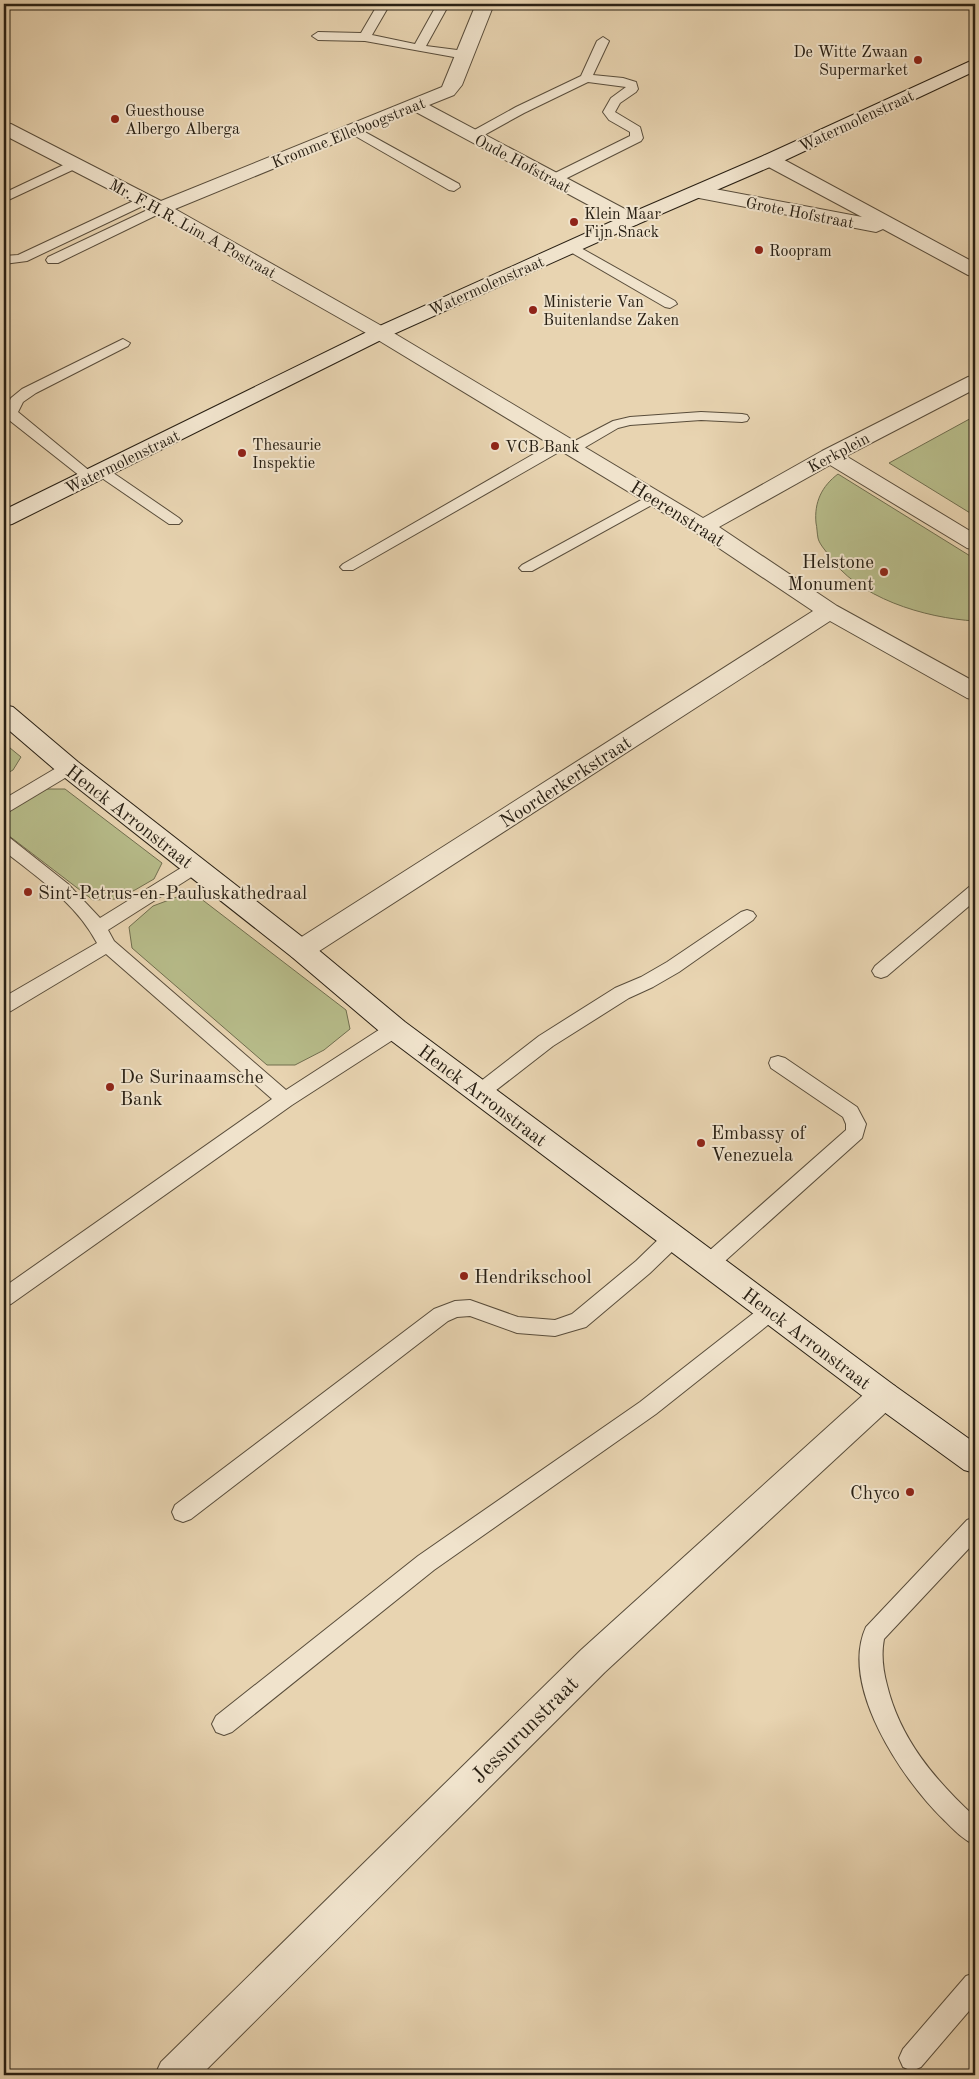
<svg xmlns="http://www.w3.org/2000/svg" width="979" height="2079" font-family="'Old Standard TT',serif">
<rect width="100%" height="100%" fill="#e8d4b1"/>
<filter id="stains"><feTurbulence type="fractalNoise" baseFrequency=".004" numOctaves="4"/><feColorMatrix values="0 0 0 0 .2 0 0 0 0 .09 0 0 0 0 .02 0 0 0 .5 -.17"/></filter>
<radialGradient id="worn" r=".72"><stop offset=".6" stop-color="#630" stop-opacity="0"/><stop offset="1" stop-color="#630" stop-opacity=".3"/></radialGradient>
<g fill="#b7bc8a" stroke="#706e4f">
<polygon points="975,416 975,516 889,463"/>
<path d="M838,474L975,559V621C925,618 856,598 828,554C824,549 819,543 818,538C817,533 817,527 816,523C814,502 822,486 838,474Z"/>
<polygon points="4,743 21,757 13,770 4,775"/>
<polygon points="47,789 65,789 162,863 154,879 135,890 116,899 93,900 4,832 5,812 22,798"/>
<polygon points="177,897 200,898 346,1010 350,1029 324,1050 295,1065 267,1065 132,948 129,927 153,906"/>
</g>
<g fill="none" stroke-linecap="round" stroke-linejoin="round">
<g stroke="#594d3b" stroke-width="2">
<g id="lane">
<polygon points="378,4 390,4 372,35 415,44 435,8 433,4 445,4 447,8 426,46 465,51 471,55 465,59 365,41 318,40 312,36 318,32 361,33"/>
<polygon points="603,37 609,41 593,75 623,78 636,82 638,89 636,92 620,103 615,112 640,127 643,138 641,141 559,182 549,182 548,179 549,176 630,136 630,132 609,120 603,112 611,98 626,87 588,82 524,113 477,139 469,139 467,136 469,133 516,107 581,76 597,41"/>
<polygon points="354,126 459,184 460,187 454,191 449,190 350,133 348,130 350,127"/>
<polygon points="74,160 80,164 79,167 4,202 4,193"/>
<polygon points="144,196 151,200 149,203 27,261 4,264 4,256 18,255"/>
<polygon points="160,204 165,205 167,208 165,211 58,263 48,263 46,260 48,257"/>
<polygon points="572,243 675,301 677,304 670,308 665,307 567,250 565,247"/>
<polygon points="123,339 130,343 128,346 36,393 23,402 18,412 97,477 95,480 85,480 9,420 4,412 11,398 22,389"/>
<polygon points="701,412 742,414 747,415 749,418 747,421 742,422 701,420 630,425 618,428 577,452 567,452 566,448 353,570 343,570 340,567 343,564 558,440 568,440 569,444 613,421 630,417"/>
<polygon points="101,467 106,468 179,518 182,521 179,524 169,524 96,474 94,471 96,468"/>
<polygon points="654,493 659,495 662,498 659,501 532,571 522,571 519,568 522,565"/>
<polygon points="69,762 75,764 77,768 75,772 10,811 4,813 4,799 63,764"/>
<path d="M4,836L10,838L68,884L100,918L189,863L195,861L201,863L204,867L201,871L108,930L114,941L286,1090L388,1024L395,1022L402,1024L404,1029L402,1034L292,1105L11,1304L4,1306V1287L272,1099L106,954L11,1011L4,1013V997L97,943C76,903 38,878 4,851Z"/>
<polygon points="975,885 975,901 887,976 881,978 875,976 872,971 875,966 969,887"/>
<polygon points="747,910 753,912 756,916 753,920 679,972 653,987 629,998 553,1046 486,1098 479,1100 472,1098 469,1093 472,1088 539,1036 615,988 641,977 667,962 741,912"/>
<polygon points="778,1056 785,1058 857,1107 866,1124 862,1138 715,1270 708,1272 701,1270 698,1264 701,1258 846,1130 846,1124 843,1117 771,1068 769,1063 771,1058"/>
<polygon points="673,1230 680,1232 683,1238 680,1244 650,1273 586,1327 579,1329 555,1336 517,1333 470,1316 457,1317 448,1321 191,1519 183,1522 175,1519 172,1512 175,1505 434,1309 455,1301 470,1300 518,1317 555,1320 572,1314 636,1261 666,1232"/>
<polygon points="771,1303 778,1305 781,1311 778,1317 656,1414 434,1570 232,1732 224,1735 216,1732 212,1724 216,1716 418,1556 640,1402 764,1305"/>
<path d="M975,1517V1542L884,1639C881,1655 883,1670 887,1685C900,1739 935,1780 975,1817V1845C962,1839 953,1829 943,1819C902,1779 839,1686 866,1627L967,1520Z"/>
<polygon points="975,1973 975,2004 921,2067 912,2071 903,2067 899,2058 903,2049 966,1976"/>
</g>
</g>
<g stroke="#594d3b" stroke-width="2">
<g id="street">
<polygon points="476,4 494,4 462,85 454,95 429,105 638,216 641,220 638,224 631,226 624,224 414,111 175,209 387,329 703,518 822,451 968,377 975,375 975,389 846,456 975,534 975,550 967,548 830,465 719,527 837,606 975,682 975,700 967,698 830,621 310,957 301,960 292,957 288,950 292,943 813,611 695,532 373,337 153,212 4,135 4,123 11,124 161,201 442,87"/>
<polygon points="770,154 777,156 975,263 975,277 968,275 883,229 876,232 699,198 692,196 689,192 692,188 699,186 862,217 763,164 761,160 763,156"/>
<polygon points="884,1382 895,1386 900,1395 895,1404 605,1672 201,2075 155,2075 161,2062 581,1650 873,1386"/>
</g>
</g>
<g stroke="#292014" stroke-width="2">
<g id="secondary">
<polygon points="975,59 975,71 777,164 638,224 387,337 12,524 4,526 4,510 373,329 624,216 763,156"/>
<polygon points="4,705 13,707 78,762 310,943 405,1022 895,1386 975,1443 975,1473 964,1470 873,1404 385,1036 292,957 60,774 4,726"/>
</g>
</g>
<use href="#lane" fill="#f0e3cc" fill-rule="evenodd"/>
<use href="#street" fill="#f0e3cc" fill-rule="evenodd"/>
<use href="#secondary" fill="#f0e3cc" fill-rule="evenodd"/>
</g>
<g fill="#8f2418" stroke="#f0e3cc" stroke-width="2">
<circle cx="918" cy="60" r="5"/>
<circle cx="115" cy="119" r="5"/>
<circle cx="574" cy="222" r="5"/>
<circle cx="759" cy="250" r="5"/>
<circle cx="533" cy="310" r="5"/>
<circle cx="495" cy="446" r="5"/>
<circle cx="242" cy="453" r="5"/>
<circle cx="884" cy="572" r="5"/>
<circle cx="28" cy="892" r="5"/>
<circle cx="110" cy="1087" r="5"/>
<circle cx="701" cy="1143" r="5"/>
<circle cx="464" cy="1276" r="5"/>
<circle cx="910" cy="1492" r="5"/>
</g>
<g text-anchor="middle" stroke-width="4" stroke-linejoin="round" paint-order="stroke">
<g font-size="16" fill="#292014" stroke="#f0e3cc" text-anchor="start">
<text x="908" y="57" text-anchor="end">De Witte Zwaan<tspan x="908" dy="18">Supermarket</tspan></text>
<text x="125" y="116">Guesthouse<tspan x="125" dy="18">Albergo Alberga</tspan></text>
<text x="584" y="219">Klein Maar<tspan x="584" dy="18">Fijn Snack</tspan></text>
<text x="769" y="256">Roopram</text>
<text x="543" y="307">Ministerie Van<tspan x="543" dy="18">Buitenlandse Zaken</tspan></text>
<text x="252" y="450">Thesaurie<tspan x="252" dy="18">Inspektie</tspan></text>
<text x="505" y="452">VCB Bank</text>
</g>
<g font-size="16" fill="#292014" stroke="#f0e3cc">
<text transform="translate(856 120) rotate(-25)" y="6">Watermolenstraat</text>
<text transform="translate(348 132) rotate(-22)" y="6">Kromme Elleboogstraat</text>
<text transform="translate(523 163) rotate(28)" y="6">Oude Hofstraat</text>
<text transform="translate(800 212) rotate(11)" y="6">Grote Hofstraat</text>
<text transform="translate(193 228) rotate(29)" y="6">Mr. F.H.R. Lim A Postraat</text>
<text transform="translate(486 285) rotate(-24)" y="6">Watermolenstraat</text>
<text transform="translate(838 452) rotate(-28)" y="6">Kerkplein</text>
<text transform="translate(122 461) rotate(-26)" y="6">Watermolenstraat</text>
</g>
<g font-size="19" fill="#292014" stroke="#f0e3cc">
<text transform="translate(678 513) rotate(32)" y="7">Heerenstraat</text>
<text transform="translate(565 781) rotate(-33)" y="7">Noorderkerkstraat</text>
<text transform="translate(130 816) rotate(38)" y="7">Henck Arronstraat</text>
<text transform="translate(483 1095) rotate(37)" y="7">Henck Arronstraat</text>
<text transform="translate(807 1338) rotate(37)" y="7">Henck Arronstraat</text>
</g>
<g font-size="19" fill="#292014" stroke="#f0e3cc" text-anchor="start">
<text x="874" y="568" text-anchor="end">Helstone<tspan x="874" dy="22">Monument</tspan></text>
<text x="38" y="899">Sint-Petrus-en-Pauluskathedraal</text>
<text x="120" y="1083">De Surinaamsche<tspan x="120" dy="22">Bank</tspan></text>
<text x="711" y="1139">Embassy of<tspan x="711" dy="22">Venezuela</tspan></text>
<text x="474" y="1283">Hendrikschool</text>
<text x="900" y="1499" text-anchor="end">Chyco</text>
</g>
<g font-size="22" fill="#292014" stroke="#f0e3cc">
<text transform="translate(524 1729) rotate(-45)" y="8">Jessurunstraat</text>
</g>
</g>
<rect width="979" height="2079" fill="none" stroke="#e8d4b1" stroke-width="20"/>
<rect x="5" y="5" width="969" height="2069" fill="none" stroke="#292014" stroke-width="2.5"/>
<rect x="10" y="10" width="959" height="2059" fill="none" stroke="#292014"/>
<rect width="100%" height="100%" filter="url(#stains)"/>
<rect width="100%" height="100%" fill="url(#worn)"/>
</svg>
